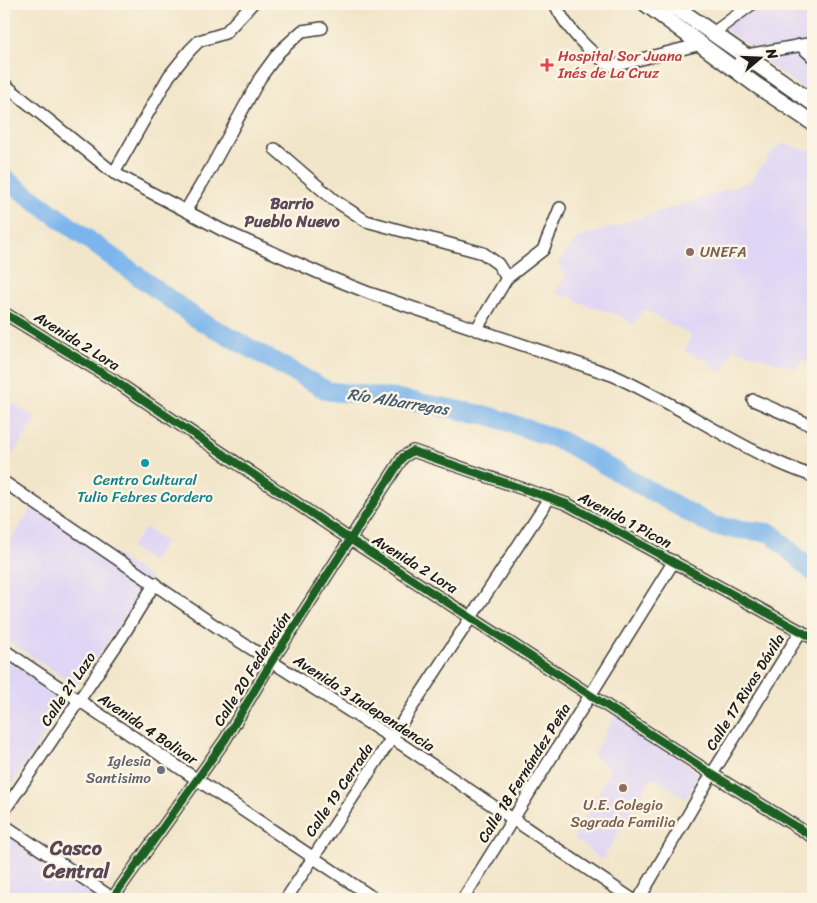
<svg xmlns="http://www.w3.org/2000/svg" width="817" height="903" font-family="Sriracha,sans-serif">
<rect width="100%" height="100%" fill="#fcf5e5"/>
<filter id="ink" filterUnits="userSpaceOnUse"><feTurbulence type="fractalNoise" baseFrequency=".02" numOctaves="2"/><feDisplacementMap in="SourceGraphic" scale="10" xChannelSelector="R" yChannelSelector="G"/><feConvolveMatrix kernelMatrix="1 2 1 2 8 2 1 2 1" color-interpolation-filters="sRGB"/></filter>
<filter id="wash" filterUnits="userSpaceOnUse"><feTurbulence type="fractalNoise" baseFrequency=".0096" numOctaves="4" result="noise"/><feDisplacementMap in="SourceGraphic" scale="20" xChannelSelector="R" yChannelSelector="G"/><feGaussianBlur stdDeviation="1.12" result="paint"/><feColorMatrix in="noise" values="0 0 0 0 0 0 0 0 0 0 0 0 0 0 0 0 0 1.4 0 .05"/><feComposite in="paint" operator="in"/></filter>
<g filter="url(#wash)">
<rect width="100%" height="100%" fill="#f2e6ca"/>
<g fill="#dfd5f5">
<polygon points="759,4 813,4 813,95 773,68 744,42 726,30 726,24"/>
<polygon points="783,143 804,150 810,150 813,145 813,360 810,358 808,362 801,360 796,369 733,348 723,372 710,365 710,362 685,351 691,335 644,309 633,325 618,315 578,302 569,294 566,298 555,293 566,275 558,264 576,239 749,182 772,152"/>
<polygon points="10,401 36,419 8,461 4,458 4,410"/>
<polygon points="36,501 151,578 77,686 4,638 4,552"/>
<polygon points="146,528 165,542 152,562 130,547"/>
<polygon points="4,643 75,690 4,796"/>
<polygon points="615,714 701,774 686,799 652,777 602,860 574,838 611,769 593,755"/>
<polygon points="4,829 96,893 93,899 4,899"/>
</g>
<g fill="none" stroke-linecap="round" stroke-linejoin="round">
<polyline stroke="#7bb5ec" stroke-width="19" points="4,178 197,319 328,391 401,399 490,416 562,441 713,526 771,533 813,572"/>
</g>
</g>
<g filter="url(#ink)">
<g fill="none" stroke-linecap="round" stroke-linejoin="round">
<g stroke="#3c3a36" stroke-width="14">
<g id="minor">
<path d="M555,4C565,26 591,56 613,66L702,44"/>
<polyline points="713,33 752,4"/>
<polyline points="800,45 813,57"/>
<polyline points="737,70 740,61 747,55 813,43"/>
<path d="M4,84L114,173L222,230L319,273L369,293L612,375C681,405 741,452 813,476"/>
<polyline points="275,149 334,200 366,221 483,253 498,264 507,278"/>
<polyline points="114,173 169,76 190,50 199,41 225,33 252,4"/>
<polyline points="186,210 211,168 260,78 279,52 302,31 322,28"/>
<polyline points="4,313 115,381 351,540 712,774 813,837"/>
<polyline points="476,330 507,278 543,250 560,208"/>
<polyline points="753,400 813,426"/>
<polyline points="4,482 217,627 392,738 632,899"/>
<polyline points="4,650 375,899"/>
<polyline points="4,811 122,637 155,583"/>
<polyline points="4,825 114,899"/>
<polyline points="112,899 225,740 272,661 403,457 413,451 567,504 813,638"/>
<polyline points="286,899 550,497"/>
<polyline points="463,899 674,561"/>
<polyline points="639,899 712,774 801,631"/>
</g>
</g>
<g stroke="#3c3a36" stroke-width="18">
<g id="tertiary">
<polyline points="646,4 756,85 813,123"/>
<polyline points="671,4 813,103"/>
</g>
</g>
<use href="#minor" stroke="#fff" stroke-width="11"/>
<use href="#tertiary" stroke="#fff" stroke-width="15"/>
<g stroke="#fcf5e5" stroke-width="11">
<g id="cycleway">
<polyline points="4,313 115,381 351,540 712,774 813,837"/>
<polyline points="112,899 225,740 272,661 403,457 413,451 567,504 813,638"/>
</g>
</g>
<use href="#cycleway" stroke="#1b5e20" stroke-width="8"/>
</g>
</g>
<path fill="#e0444e" stroke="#fcf5e5" stroke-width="2" d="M544.5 57.5h5v5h5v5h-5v5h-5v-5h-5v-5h5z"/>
<g fill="#8d6e63" stroke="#fcf5e5" stroke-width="2">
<circle cx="690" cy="252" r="5"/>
<circle cx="623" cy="788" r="5"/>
</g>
<circle fill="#0f9aa8" stroke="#fcf5e5" stroke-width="2" cx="145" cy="463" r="5"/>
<circle fill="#6b7280" stroke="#fcf5e5" stroke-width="2" cx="161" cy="770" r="5"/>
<g text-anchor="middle" stroke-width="5" stroke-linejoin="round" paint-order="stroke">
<g font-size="15" fill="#be3a42" stroke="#fcf5e5" text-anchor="start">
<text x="558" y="61">Hospital Sor Juana<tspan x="558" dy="17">Inés de La Cruz</tspan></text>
</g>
<g font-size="15" fill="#785e54" stroke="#fcf5e5" text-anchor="start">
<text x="700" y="257">UNEFA</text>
<text x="623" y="810" text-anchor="middle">U.E. Colegio<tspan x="623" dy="17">Sagrada Familia</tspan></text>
</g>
<g font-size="15" fill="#1c1c1c" stroke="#fcf5e5">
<text transform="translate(77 341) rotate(32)" y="5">Avenida 2 Lora</text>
<text transform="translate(625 520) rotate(28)" y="5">Avenido 1 Picon</text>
<text transform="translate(415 564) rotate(32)" y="5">Avenida 2 Lora</text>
<text transform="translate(252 669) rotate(-58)" y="5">Calle 20 Federación</text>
<text transform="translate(68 689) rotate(-56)" y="5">Calle 21 Lazo</text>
<text transform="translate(745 692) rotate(-58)" y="5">Calle 17 Rivas Dávila</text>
<text transform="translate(364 703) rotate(33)" y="5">Avenida 3 Independencia</text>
<text transform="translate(148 729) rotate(34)" y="5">Avenida 4 Bolivar</text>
<text transform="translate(524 773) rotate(-58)" y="5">Calle 18 Fernández Peña</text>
<text transform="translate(339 790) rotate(-56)" y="5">Calle 19 Cerrada</text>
</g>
<g font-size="15" fill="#0d838f" stroke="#fcf5e5">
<text x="145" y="485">Centro Cultural<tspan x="145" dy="17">Tulio Febres Cordero</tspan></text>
</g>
<g font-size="15" fill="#5b616d" stroke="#fcf5e5" text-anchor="end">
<text x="151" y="766">Iglesia<tspan x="151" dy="17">Santisimo</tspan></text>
</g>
<g font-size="16" font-weight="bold" fill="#594857" stroke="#fcf5e5">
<text x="292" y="209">Barrio<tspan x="292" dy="18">Pueblo Nuevo</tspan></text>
</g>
<g font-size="16" font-style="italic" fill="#42596f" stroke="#fcf5e5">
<text transform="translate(398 401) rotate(9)" y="6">Río Albarregas</text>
</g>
<g font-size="20" font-weight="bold" fill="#594857" stroke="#fcf5e5">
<text x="76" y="855">Casco<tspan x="76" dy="23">Central</tspan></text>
</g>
</g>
<rect width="817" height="903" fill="none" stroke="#fcf5e5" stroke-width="20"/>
<g transform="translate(760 58) rotate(71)" stroke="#fcf5e5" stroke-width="4" paint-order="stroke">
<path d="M0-4L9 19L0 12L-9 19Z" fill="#1c1c1c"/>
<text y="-8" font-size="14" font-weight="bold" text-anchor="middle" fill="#1c1c1c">N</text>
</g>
</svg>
